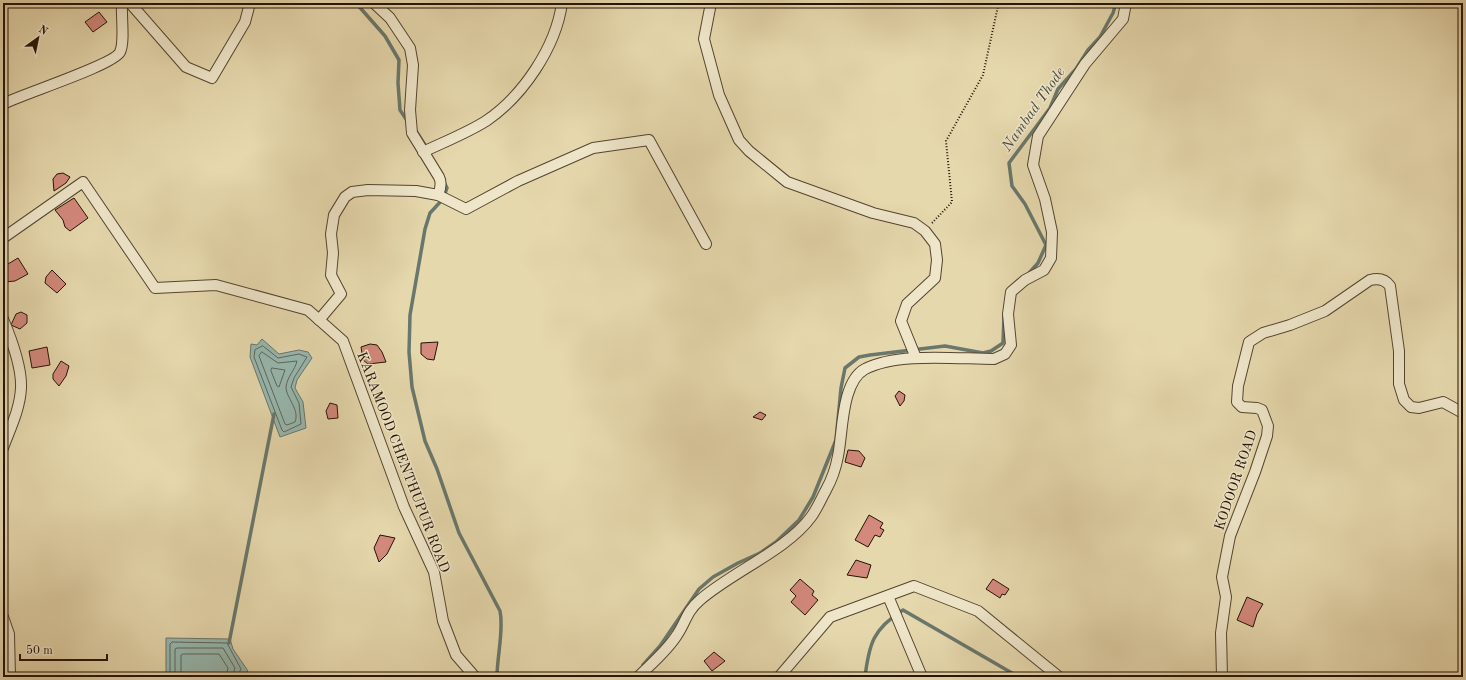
<svg xmlns="http://www.w3.org/2000/svg" width="1466" height="680" font-family="'Old Standard TT',serif">
<rect width="100%" height="100%" fill="#e6d8ad"/>
<filter id="stains"><feTurbulence type="fractalNoise" baseFrequency=".005" numOctaves="4"/><feColorMatrix values="0 0 0 0 .2 0 0 0 0 .09 0 0 0 0 .02 0 0 0 .5 -.17"/></filter>
<radialGradient id="worn" r=".72"><stop offset=".6" stop-color="#630" stop-opacity="0"/><stop offset="1" stop-color="#630" stop-opacity=".3"/></radialGradient>
<g fill="#97b9b1" stroke="#69776c">
<polygon points="262,339 279,354 299,350 308,352 312,358 297,380 295,388 303,402 306,428 280,437 250,357 251,344 257,345"/>
<polygon points="166,638 230,639 233,649 248,671 239,677 166,677"/>
</g>
<g fill="none" stroke-linecap="round" stroke-linejoin="round">
<g stroke="#5d665b" stroke-width="1">
<polygon points="263,346 278,358 299,354 307,357 294,378 291,387 299,403 301,424 284,432 282,430 254,357 255,350"/>
<path d="M262,352L278,363L297,361C295,370 287,377 286,387C286,398 300,409 295,422L287,425L285,424L259,356Z"/>
<polygon points="272,368 285,370 279,387 277,386 271,371"/>
<polyline points="170,677 170,644 172,642 227,643 241,669 237,677"/>
<polyline points="175,677 175,649 177,648 223,648 235,668 232,677"/>
<polyline points="181,677 181,655 183,654 219,654 228,668 226,677"/>
</g>
<g stroke="#69776c" stroke-width="3.5">
<polyline points="356,3 385,36 399,60 398,83 400,110 408,122"/>
<polyline points="414,128 427,148"/>
<path d="M444,182L447,188L443,199L430,213L425,229L410,315L409,352L412,387L425,441L437,469L459,533L500,611C504,630 497,656 497,677"/>
<polyline points="1029,273 1038,263 1046,245 1025,204 1012,186 1009,163 1050,108 1058,89 1076,69 1088,50 1100,37 1113,13 1116,3"/>
<polyline points="229,643 274,414"/>
<polyline points="643,665 660,646 699,589 713,577 738,563 760,553 776,542 799,520 813,497 836,440 841,388 845,368 859,357 870,355 945,346 983,353 991,351 1003,343 1004,315"/>
<path d="M865,677C869,644 873,629 903,610L1019,677"/>
</g>
</g>
<g fill="#d3897c" stroke="#231305">
<polygon points="99,12 107,22 93,32 85,22"/>
<polygon points="63,173 70,177 66,183 54,191 53,179 57,174"/>
<polygon points="74,198 88,218 70,231 65,227 63,220 55,210"/>
<polygon points="18,258 28,274 15,281 5,282 3,267"/>
<polygon points="52,270 66,284 57,293 45,283 46,277"/>
<polygon points="21,312 27,315 27,323 20,329 11,325 16,314"/>
<polygon points="438,342 434,360 427,359 421,354 421,343"/>
<polygon points="370,344 377,345 382,352 386,362 368,364 363,360 361,347"/>
<polygon points="47,347 50,365 32,368 29,351"/>
<polygon points="61,361 69,366 66,376 59,386 53,379 53,374"/>
<polygon points="899,391 905,395 904,401 900,406 895,396"/>
<polygon points="330,403 337,405 338,418 328,419 326,411"/>
<polygon points="760,412 766,415 762,420 753,417"/>
<polygon points="848,450 859,451 865,458 861,467 845,462"/>
<polygon points="869,515 883,523 880,528 884,530 880,537 875,535 868,547 855,540"/>
<polygon points="380,535 395,538 387,554 379,562 374,548"/>
<polygon points="856,560 871,565 867,578 847,575"/>
<polygon points="800,579 814,591 812,595 818,600 805,615 791,602 796,596 790,590"/>
<polygon points="993,579 1009,589 1005,595 1002,594 1000,598 986,589"/>
<polygon points="1247,597 1263,604 1257,614 1253,627 1237,620"/>
<polygon points="714,652 725,661 712,671 704,661"/>
</g>
<g fill="none" stroke-linecap="round" stroke-linejoin="round">
<g stroke="#54442f" stroke-width="12">
<g id="street">
<polyline points="130,3 186,67 212,78 245,22 250,3"/>
<polyline points="711,3 704,39 719,95 739,140 749,151 787,182 873,213 914,223 925,231 935,244 937,260 935,278 907,304 901,321 916,358"/>
<path d="M3,104C22,94 114,65 120,52C125,42 121,16 122,3"/>
<path d="M423,152C444,142 467,133 486,121C523,96 556,47 562,3"/>
<polyline points="438,195 466,209 518,181 593,148 649,140 706,244"/>
<polyline points="3,238 83,182 155,288 216,285 308,310 343,341 404,507 434,572 443,621 456,655 475,677"/>
<path d="M3,319C11,338 22,367 21,388C20,409 10,429 3,448"/>
<path d="M319,320L341,294L331,275L333,253L331,234L334,215L345,197L352,192L368,190L416,191L438,195C441,188 442,183 439,177L412,133L410,110L413,65L410,48L390,18L374,3"/>
<polyline points="888,596 922,677"/>
<polyline points="3,617 9,634 10,677"/>
<path d="M638,677C651,664 667,651 677,635C686,622 686,612 700,600C732,572 787,550 811,517C817,509 821,499 826,490C831,481 836,467 838,456C843,433 841,382 865,369C897,352 958,359 994,359L1005,354L1011,345L1008,314L1011,292L1025,280L1044,270L1051,258L1052,232L1045,199L1033,165L1038,136L1085,64L1123,19L1126,3"/>
<polyline points="779,677 830,617 914,586 978,611 1059,677"/>
<path d="M1222,677L1221,633L1226,597L1222,577L1230,536L1255,472L1267,436L1268,426L1262,410L1257,408L1242,407L1237,402L1238,386L1249,342L1263,333L1290,325L1325,311L1370,280C1378,278 1385,279 1390,286L1399,351V384L1404,400L1411,407L1419,408L1443,402L1463,413"/>
</g>
</g>
<polyline stroke="#231305" stroke-width="2" stroke-dasharray="1 2" stroke-linecap="butt" points="932,223 952,202 946,141 983,75 998,6"/>
<use href="#street" stroke="#efe6ca" stroke-width="10"/>
</g>
<g text-anchor="middle" stroke-width="3" stroke-linejoin="round" paint-order="stroke">
<g font-size="14" fill="#231305" stroke="#efe6ca">
<text transform="translate(404 462) rotate(69)" y="5">KARAMOOD CHENTHUPUR ROAD</text>
<text transform="translate(1235 480) rotate(-71)" y="5">KODOOR ROAD</text>
</g>
<g font-size="15" font-style="italic" fill="#4c4d41" stroke="#efe6ca">
<text transform="translate(1033 109) rotate(-55)" y="5">Nambad Thode</text>
</g>
</g>
<rect width="1466" height="680" fill="none" stroke="#e6d8ad" stroke-width="16"/>
<rect x="4" y="4" width="1458" height="672" fill="none" stroke="#231305" stroke-width="2"/>
<rect x="8" y="8" width="1450" height="664" fill="none" stroke="#231305"/>
<g transform="translate(38 38) rotate(33)" stroke="#efe6ca" stroke-width="3" paint-order="stroke">
<path d="M0-3L7 15L0 10L-7 15Z" fill="#231305"/>
<text y="-6" font-size="11" font-weight="bold" text-anchor="middle" fill="#231305">N</text>
</g>
<path d="M20 654v6h87v-6" fill="none" stroke="#231305" stroke-width="2"/>
<text x="26" y="654" font-size="12" fill="#231305" stroke="#efe6ca" stroke-width="3" paint-order="stroke">50 m</text>
<rect width="100%" height="100%" filter="url(#stains)"/>
<rect width="100%" height="100%" fill="url(#worn)"/>
</svg>
